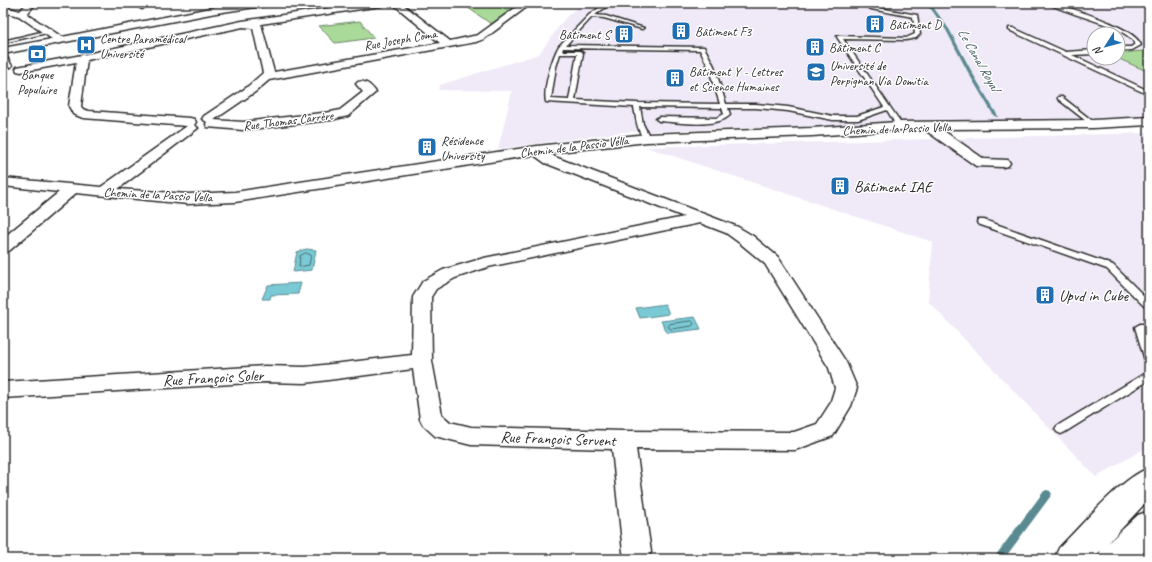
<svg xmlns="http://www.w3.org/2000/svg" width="1152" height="562" font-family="Caveat,sans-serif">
<rect width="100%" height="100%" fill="#fff"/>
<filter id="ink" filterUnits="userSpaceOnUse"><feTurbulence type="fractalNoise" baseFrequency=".025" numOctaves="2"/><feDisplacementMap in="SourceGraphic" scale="8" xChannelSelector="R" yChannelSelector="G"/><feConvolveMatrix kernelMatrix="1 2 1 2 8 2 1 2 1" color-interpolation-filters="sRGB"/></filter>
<g filter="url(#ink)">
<g fill="#f0e9f7" fill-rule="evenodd">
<path d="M583,3H1149V116L623,132L498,149L512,91L438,90L440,85L539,54L566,17ZM1094,34H1118V58H1094Z"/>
<polygon points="1149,133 1149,446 1096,477 928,301 933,242 646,147"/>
</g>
<g fill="#aada9a" stroke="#6a8262">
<polygon points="475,3 520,3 491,24 464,5"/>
<polygon points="360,21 374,38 335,43 319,26"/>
<polygon points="1149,46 1149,72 1117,58 1118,58 1118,53 1144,51"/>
</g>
<g fill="#7acad5" stroke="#5a8a91">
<polygon points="306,249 316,250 312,270 293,272 297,252"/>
<polygon points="301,283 298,294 271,295 270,299 262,299 268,285"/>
<polygon points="665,304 669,314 640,318 636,308"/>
<polygon points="695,317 701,329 667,333 661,321"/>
</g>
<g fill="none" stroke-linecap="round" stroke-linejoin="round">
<g stroke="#4b6b6f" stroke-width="1">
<polygon points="306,253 311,255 309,265 299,267 300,256"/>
<polygon points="692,321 694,324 692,326 671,329 668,327 670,324"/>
</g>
<g fill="#5a8a91" fill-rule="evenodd">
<polygon points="918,3 923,3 933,7 949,29 973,74 998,116 998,117 994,116 969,74 946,30 931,9"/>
<polygon points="1047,490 1050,491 1052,494 1050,497 1004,559 993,559 1044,491"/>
</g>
<g stroke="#2b2b2b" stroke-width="3">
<g id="lane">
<path d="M606,3H611L595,15L606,16L644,28L642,29L604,18L592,17L566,45L704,47L714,66L726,104H756L788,107L833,116H857L884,107L837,37V36L906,38L915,34L913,17L871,9L858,3H864L874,7L917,15L920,34L916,38L906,40L843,39L899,120L900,126L895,127L893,120L887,110L858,120H833L788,111L756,108H728L730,115C716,129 678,122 659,121L656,119L659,117L717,118L724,114L722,108L640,107L643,124L650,138L647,140C637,135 636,117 634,107L546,102C543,89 552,58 559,46L589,15ZM563,48L700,50L708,66L720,104L637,103L575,100L583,53L580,51H562ZM560,54H577L569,100L551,99L556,67Z"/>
<path d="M1048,3H1054C1074,10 1133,26 1141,45L1132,50L1118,51V47H1131L1135,44C1127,25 1066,15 1048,3Z"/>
<polygon points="1009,28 1013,28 1066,52 1094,50 1094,54 1072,55 1149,91 1149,95 1009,30"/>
<polygon points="45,31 47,31 47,33 3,43 3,41"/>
<polygon points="3,53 5,54 12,66 11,67 3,69 3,65 6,65 3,60"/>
<polygon points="1058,97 1062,97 1095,123 1095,125 1091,125 1058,99"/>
<polygon points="978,220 984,220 1113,265 1149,301 1149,309 1146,308 1107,269 978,224 977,222"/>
<polygon points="1140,324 1149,324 1149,330 1146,330 1149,340 1149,361 1145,360 1144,357 1135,327"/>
<polygon points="1149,371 1149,380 1065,432 1061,434 1057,432 1055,429 1057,426"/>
</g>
</g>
<g stroke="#2b2b2b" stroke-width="3">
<g id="street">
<polygon points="27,3 36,3 27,14 62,37 216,7 245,3 267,3 263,6 216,13 3,54 3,48 52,39 19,16 3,12 3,6 20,11"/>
<polygon points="132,3 143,3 146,6 142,9"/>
<path d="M364,3H385L381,6L261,24L274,72L440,43L392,3H401L450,41L478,35L522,3H532L484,39L476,42L269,80L255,92L214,120L243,122L331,112L340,110L363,92L356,84L358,82C366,80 371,86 376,92L348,116L331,120L243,130L207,127L206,124L207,122L202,119L204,116L246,88L263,73L253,28L243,27L87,60L81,106L82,109L89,111L190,118L194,119L196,122L194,125L198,128L118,189L188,194L235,192L537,146L647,134L812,128L897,122L1093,120L1149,117V125L1093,128L941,129L984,159L1008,160L1010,163L1008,166L1003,167L976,166L925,130H897L812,136L647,142L549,153L555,157L738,227L753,236L778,257L846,362L857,388L851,406L833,436L795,450L636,449L651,552L647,559H627L623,552L612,449L471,445L435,436L423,425L420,419L413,369L305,383L265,382L3,398V382L265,366L305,367L412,355L413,297L423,281L443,270L484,258L684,217L545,163L534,155L235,202L188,204L76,193L9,251L3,252V238L59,192L3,186V178L101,187L187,126L83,118L73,114L69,106L76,62L21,72L17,71L16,69L17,67L82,55L242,21ZM700,223L726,233L741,244L765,264L829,368L835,388L830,404L817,424L794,432L623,431L471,427L450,422L442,415L432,361L431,297L436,289L455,278L488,267Z"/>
</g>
</g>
<g stroke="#2b2b2b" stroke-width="3">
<path id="secondary" d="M1149,468V499L1108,543L1138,515L1149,511V547L1137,559H1097L1101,550L1093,559H1054L1059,548C1082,525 1121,478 1149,468Z"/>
</g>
<use href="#lane" fill="#fff" fill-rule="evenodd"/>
<use href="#street" fill="#fff" fill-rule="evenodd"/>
<use href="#secondary" fill="#fff" fill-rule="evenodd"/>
</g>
</g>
<defs>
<g id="building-square" transform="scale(1)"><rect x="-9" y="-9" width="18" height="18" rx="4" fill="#1f6fb2" stroke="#fff"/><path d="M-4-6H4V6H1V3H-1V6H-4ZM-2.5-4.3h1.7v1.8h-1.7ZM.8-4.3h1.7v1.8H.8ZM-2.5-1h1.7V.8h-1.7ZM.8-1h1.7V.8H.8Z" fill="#fff"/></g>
<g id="hospital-square" transform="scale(1)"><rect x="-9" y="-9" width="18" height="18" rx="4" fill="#1f6fb2" stroke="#fff"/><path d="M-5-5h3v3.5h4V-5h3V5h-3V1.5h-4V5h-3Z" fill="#fff"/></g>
<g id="bank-square" transform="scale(1)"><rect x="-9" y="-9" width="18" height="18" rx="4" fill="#1f6fb2" stroke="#fff"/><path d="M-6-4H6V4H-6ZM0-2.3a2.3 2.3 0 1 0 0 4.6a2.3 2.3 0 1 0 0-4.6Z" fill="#fff"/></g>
<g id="university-square" transform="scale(1)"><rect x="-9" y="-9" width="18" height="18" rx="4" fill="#1f6fb2" stroke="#fff"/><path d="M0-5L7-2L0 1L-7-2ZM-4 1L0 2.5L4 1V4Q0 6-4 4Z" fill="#fff"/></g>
</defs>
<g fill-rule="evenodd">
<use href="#building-square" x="875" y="24"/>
<use href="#building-square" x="681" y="31"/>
<use href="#building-square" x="624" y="34"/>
<use href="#hospital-square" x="86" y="45"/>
<use href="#building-square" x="815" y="47"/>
<use href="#bank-square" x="37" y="54"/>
<use href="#university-square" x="816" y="72"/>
<use href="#building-square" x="675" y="78"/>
<use href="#building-square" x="427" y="147"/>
<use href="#building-square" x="840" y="186"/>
<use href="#building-square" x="1045" y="295"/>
</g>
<g text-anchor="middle" stroke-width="3" stroke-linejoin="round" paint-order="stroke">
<g font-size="13" fill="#2b2b2b" stroke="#fff" text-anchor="start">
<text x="889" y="29">Bâtiment D</text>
<text x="695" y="36">Bâtiment F3</text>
<text x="610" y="39" text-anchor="end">Bâtiment S</text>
<text x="100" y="43">Centre Paramédical<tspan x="100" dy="15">Université</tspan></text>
<text x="829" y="52">Bâtiment C</text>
<text x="830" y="70">Université de<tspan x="830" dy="15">Perpignan Via Domitia</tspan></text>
<text x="689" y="76">Bâtiment Y - Lettres<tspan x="689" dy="15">et Science Humaines</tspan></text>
<text x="37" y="79" text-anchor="middle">Banque<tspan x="37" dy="15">Populaire</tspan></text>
<text x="441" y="145">Résidence<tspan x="441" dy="15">University</tspan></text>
</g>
<g font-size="13" fill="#2b2b2b" stroke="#fff">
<text transform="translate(400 39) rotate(-10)" y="5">Rue Joseph Coma</text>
<text transform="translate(288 120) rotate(-7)" y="5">Rue Thomas Carrère</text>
<text transform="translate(897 128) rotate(-2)" y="5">Chemin de la Passio Vella</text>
<text transform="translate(574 146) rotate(-7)" y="5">Chemin de la Passio Vella</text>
<text transform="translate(158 194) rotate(3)" y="5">Chemin de la Passio Vella</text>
</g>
<g font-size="14" font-style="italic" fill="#435b5e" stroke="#fff">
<text transform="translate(979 59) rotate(60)" y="5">Le Canal Royal</text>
</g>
<g font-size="16" fill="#2b2b2b" stroke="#fff" text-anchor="start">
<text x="854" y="192">Bâtiment IAE</text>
<text x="1059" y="301">Upvd in Cube</text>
</g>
<g font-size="16" fill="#2b2b2b" stroke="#fff">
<text transform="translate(213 377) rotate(-3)" y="6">Rue François Soler</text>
<text transform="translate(558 438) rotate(2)" y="6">Rue François Servent</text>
</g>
</g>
<rect width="1152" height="562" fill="none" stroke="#fff" stroke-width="16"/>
<rect x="8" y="8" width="1136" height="546" fill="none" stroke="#2b2b2b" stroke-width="1.5" filter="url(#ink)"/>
<g transform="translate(1106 46) rotate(234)"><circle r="19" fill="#ffffff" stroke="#aaaaaa"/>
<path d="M0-3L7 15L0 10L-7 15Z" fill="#1f6fb2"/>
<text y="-6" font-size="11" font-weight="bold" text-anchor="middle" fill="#2b2b2b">N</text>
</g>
</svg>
